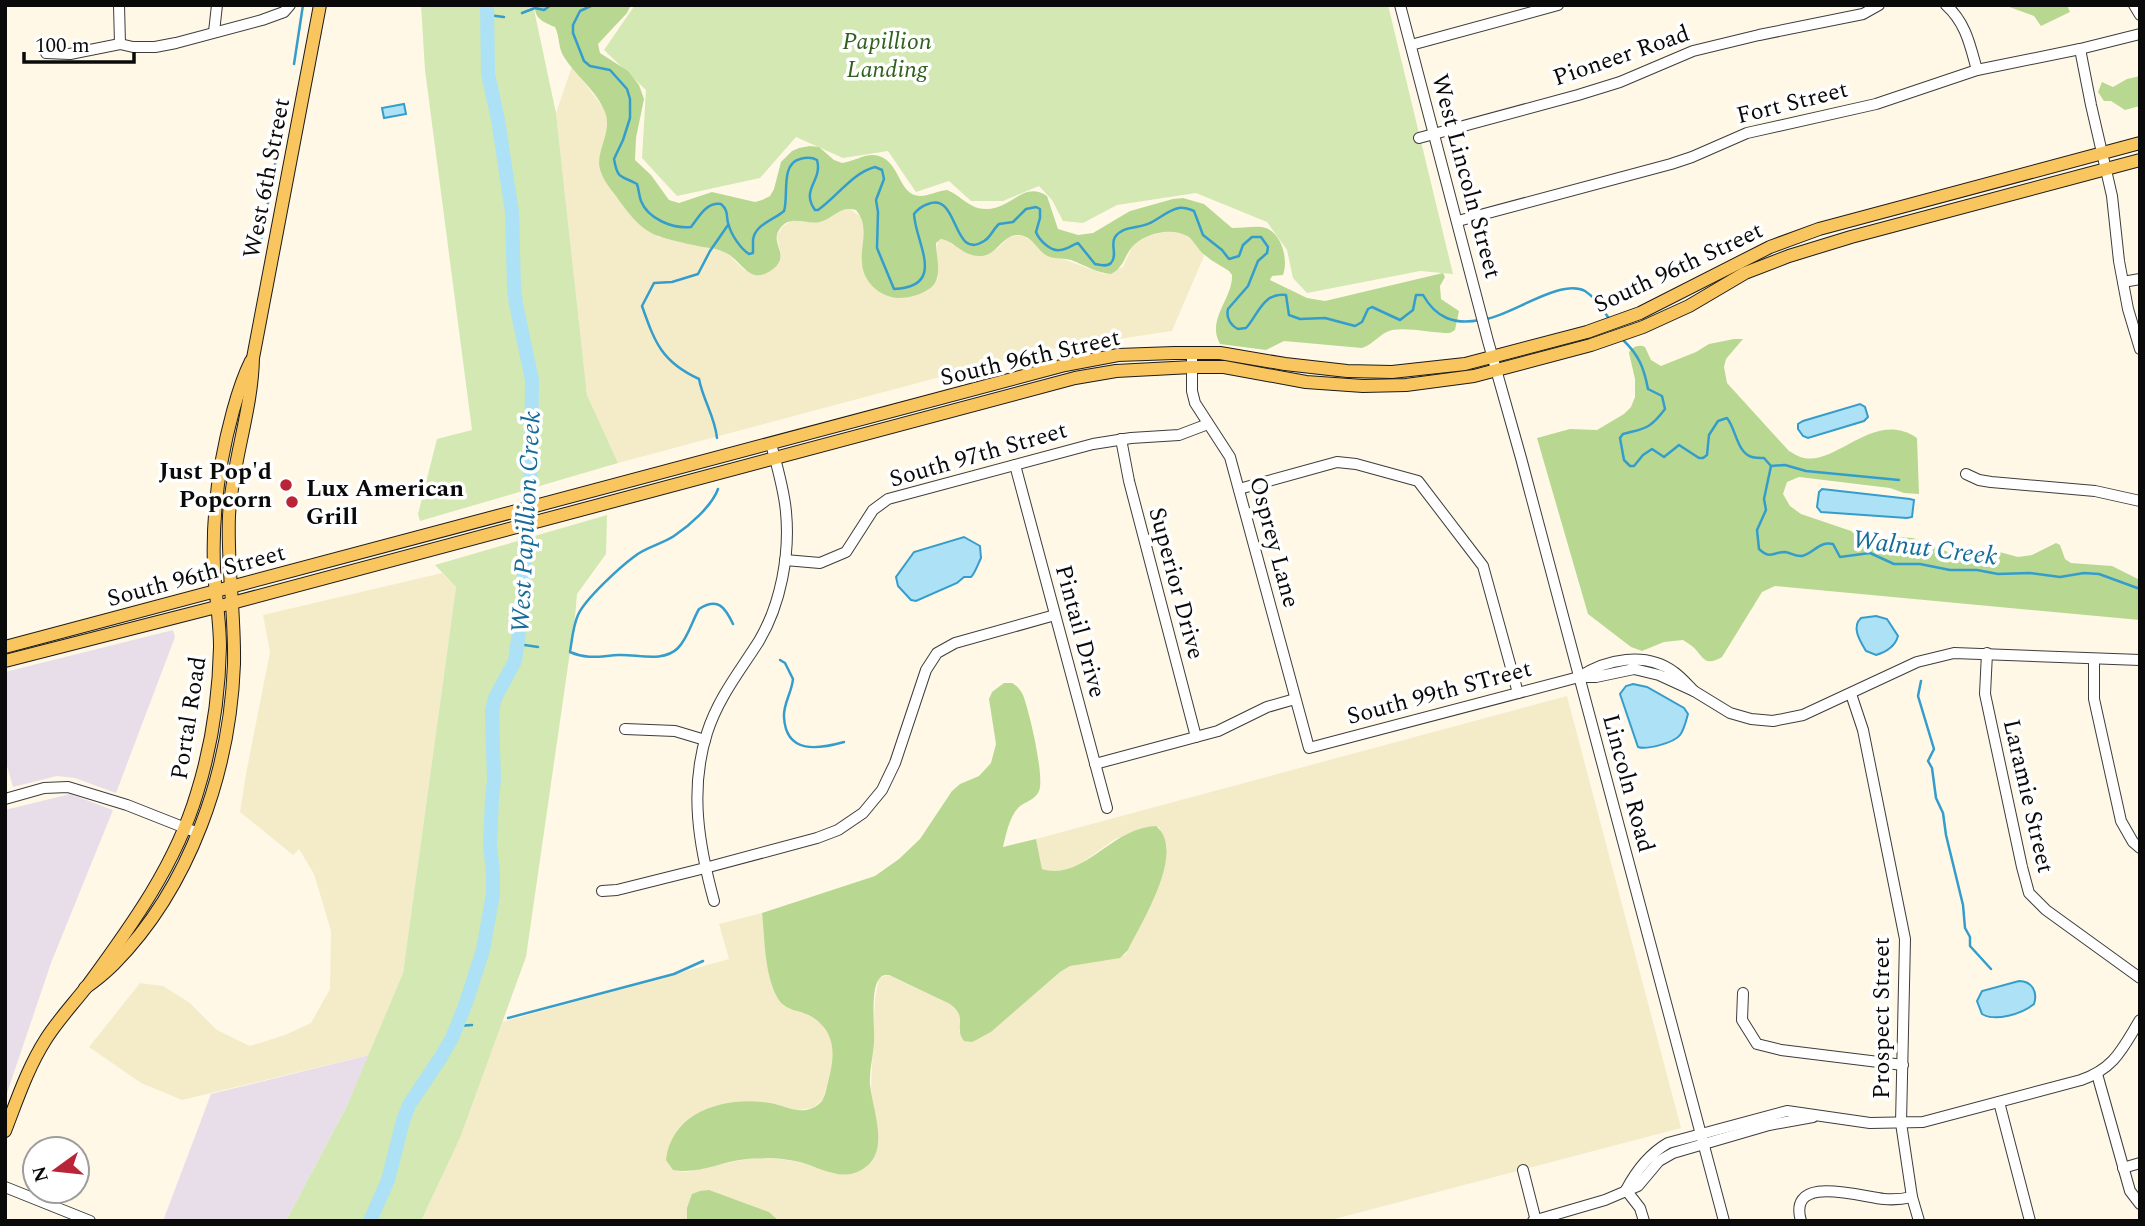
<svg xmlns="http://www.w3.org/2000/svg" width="2145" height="1226" font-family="Spectral,serif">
<rect width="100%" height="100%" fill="#fff8e7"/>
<g fill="#e7deea">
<polygon points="173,630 175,637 116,793 75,778 57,776 13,787 5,759 5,672"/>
<polygon points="70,794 113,810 51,963 5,1099 5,810"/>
<polygon points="369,1055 347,1106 286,1221 163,1221 211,1094"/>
</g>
<g fill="#f4ecc9">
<polygon points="572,66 605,110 608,126 599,162 601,173 607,183 658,237 723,251 728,254 744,270 760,275 769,272 780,262 781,256 777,236 782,227 791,221 798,219 813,222 822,222 839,210 850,209 861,217 864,227 862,263 938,279 936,252 938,240 944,239 953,245 997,249 1009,237 1022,235 1057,257 1104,274 1123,267 1133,245 1145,237 1160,233 1174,231 1185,235 1194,242 1204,256 1172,331 1038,351 618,463 587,395 556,113"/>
<polygon points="442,573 456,587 403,973 369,1055 182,1100 141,1083 89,1047 140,983 163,986 190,1003 217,1030 250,1046 285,1035 311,1023 330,989 331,931 314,874 299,849 293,855 240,812 246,774 270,652 263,615"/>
<polygon points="1567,696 1681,1128 1327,1221 779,1221 769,1212 687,1208 687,1221 421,1221 460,1138 502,1022 729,959 719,924 762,913 771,980 784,1006 810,1016 821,1024 829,1035 834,1048 834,1061 823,1099 813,1108 797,1110 673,1170 686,1172 746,1159 773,1158 799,1162 832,1173 846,1175 871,1088 875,999 879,978 888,975 950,1004 961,1014 959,1032 978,1039 991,1032 1060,972 1070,966 1125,955 1128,950 1157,890 1167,846 1159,827 1115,839 1080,864 1067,871 1054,873 1042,869 1036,839"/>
</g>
<g fill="#d3e8b2">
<polygon points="421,5 533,5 556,113 587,395 618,463 420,521 418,514 437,439 472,430 425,70"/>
<polygon points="635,5 1388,5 1453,274 1420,271 1307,293 1293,278 1287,250 1267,222 1196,193 1117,205 1083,223 1063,221 1052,200 1039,186 1003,201 971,201 949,181 916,192 888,151 843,158 796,137 760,178 677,196 642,158 646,90 604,50"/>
<polygon points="607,515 606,554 577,594 575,617 526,957 460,1138 421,1221 286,1221 347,1106 403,973 456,587 435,565"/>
</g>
<g fill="#b8d892">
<path d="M535,5H631L627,13L598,44L600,53L628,71L639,85L644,99L636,138L635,160L651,175L669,200L679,203L712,192L755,202L762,200L770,196L774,189L781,162L792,151L799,148L810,146L819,147L834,160L842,163C854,162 866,152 879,156C900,162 899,196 920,196C928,196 938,191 947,190C962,196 969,209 986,209C1013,209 1023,180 1047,196L1058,229L1078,235L1093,233L1130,211L1173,199L1183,198L1204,204L1232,228C1242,228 1252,226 1262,227C1281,230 1289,259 1283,275L1272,276L1270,280L1307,298L1325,301L1443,273L1445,277L1440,286L1441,299L1459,311L1455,330L1450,333C1433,333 1408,327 1392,330C1380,333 1374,344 1362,348L1284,341L1266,350L1220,344C1206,319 1233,299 1232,275L1229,271C1222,266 1213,262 1206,256C1198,251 1195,241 1187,236C1172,227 1147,233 1135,244C1124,254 1125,267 1111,274C1096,273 1085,265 1071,260C1064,258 1056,259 1050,257C1038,253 1034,237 1020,235C1002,233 997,257 979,256C963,256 954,241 941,239L936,243C936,258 944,279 929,289C920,295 909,298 898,298C880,297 863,282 862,263C860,244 870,227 856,210C840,206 836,216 823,221C808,227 790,212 779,230C770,244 791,255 773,269C749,288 742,259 724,252C716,248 707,248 698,246C652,236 644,236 616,196C609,187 600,176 599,164C599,145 612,131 605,112C597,91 576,76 564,57C558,48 560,37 555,27C544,22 534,19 535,5Z"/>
<polygon points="2004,5 2067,5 2070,12 2041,26 2034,16"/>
<polygon points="2140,76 2140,106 2125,110 2111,101 2104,101 2098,92 2102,82 2113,87 2127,79"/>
<path d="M1734,339H1743L1726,359L1724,367L1727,383L1789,451C1793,453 1798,457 1804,458C1838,465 1874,409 1917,438L1919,494L1904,493L1890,488L1799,477L1787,482L1783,494L1790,506L1801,514L1857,533L1875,536L1913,538L1948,552L1962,553L1992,550L2018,557L2032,555L2056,543L2060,545L2065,559L2071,563L2112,566L2140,580V620L1775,586L1762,592L1722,657C1709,664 1706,663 1697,651C1694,647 1688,643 1683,640L1664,642L1642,651L1631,647L1588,614L1537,438L1570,429L1597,430L1624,414L1631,407L1635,397V379L1629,353C1631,347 1640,344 1645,347L1651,360L1661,366L1696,352L1709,344Z"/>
<path d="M1004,683H1012C1017,686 1020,689 1023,695C1029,710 1045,777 1039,791C1035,800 1026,801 1019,807C1009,817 1006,835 1003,847L1036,839L1042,869C1083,882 1112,827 1156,826C1187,851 1141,923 1128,950L1120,958L1070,966L1060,972L991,1032L978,1039L972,1042L964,1041C953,1026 969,1018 950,1004L889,975C884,975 882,975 879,979C870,991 875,1027 874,1043C873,1057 869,1071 870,1085C873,1113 893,1157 857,1172C838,1180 818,1167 800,1162C790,1160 778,1158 768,1158C761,1159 754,1158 747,1159C723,1161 697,1175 673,1170L666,1160C672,1110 727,1096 770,1103C782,1105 794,1112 806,1110C812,1109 820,1105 823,1099C826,1093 827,1085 829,1078C835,1055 836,1032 812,1017C799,1009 785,1012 777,997C764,972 765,939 762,913L875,876L899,859L920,839L952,791L960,784L979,776L991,763L996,744L989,699L992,692Z"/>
<polygon points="709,1190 769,1212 779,1221 687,1221 687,1208 692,1194 700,1191"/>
</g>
<g fill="#ade1f6" stroke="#349dcc" stroke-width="2">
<polygon points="404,104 406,114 384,118 382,108"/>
<polygon points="1860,404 1865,407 1868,417 1864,421 1808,438 1803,436 1798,429 1798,424 1803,421"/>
<polygon points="1822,489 1910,499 1914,500 1912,517 1907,518 1821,512 1817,507 1819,492"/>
<path d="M964,537L980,546L981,558C978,564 975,573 971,577H964L957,583L916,601L911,600L898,586L896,577L914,552Z"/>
<path d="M1876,616L1887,619L1898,636C1895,647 1886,652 1876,655L1866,651C1860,641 1851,627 1861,618Z"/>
<path d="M1633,684L1647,687L1684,708L1688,714C1686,721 1684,730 1680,735C1674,743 1646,750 1638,747L1620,694L1626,686Z"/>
<path d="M2019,981C2032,981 2038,992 2034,1004C2022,1014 1995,1022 1982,1014L1977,1001L1982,991Z"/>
</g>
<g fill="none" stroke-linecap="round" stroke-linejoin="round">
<g stroke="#349dcc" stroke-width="2.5">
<path d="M593,5L580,11L573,25V33L584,61L590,66L610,70L627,89L630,99V118L623,140L614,159C618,181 621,175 637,184C639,190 639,196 641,201C648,219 673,229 691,227C699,217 706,202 721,204C730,212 725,217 729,226C732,236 741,249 749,254L753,253C753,249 753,245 753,240C755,224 774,220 784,211C789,196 780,164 800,159C807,157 812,157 817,160C823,181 800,189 815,210H818C837,197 852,173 875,167L882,170L884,179L876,200L878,212L877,248L894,289C948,287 915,242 914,214C918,209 922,206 928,204C959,191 952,262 984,241C991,237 993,229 999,224L1013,222L1026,209L1036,207L1040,209V218L1036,232C1039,240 1051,252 1060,250C1066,250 1072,245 1078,243L1095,264C1100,265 1107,267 1111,263C1118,255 1110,245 1115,237C1124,225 1138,229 1150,223C1159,219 1168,210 1179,208C1184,207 1189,209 1194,211L1203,235L1222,250L1229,259L1239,256L1243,245L1252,237H1261L1268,247L1267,253L1258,261L1248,286L1228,309C1226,317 1230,325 1238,329L1246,328C1258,315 1263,292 1286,295L1289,315L1300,319L1325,318L1355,326L1362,322L1368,309L1372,307L1400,320L1413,310L1416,295H1423C1436,318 1454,325 1480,320"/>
<polyline points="522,13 535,8 544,10 551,5"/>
<polyline points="488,15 504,17"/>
<polyline points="294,64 303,5"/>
<polyline points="260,245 286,106"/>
<path d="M1486,319C1512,315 1561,278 1585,291C1596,298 1603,310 1610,320"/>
<path d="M1623,340C1639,355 1644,368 1648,389L1662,396L1665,409C1649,430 1645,428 1623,434L1620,438L1624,460L1630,466H1634L1643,455L1652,449L1664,457L1679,445L1699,458H1703L1707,455L1709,435L1718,421L1727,418C1736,429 1737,453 1752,457C1756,458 1760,458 1764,458L1771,466L1764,499L1766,510L1757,530L1759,549C1771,560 1772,552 1785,552C1792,553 1795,557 1802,556C1814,553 1819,541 1833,544L1840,557L1870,553L1894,564H1920L1950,570H1977L1998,574L2030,573L2060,577L2084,573L2099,574L2140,589"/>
<path d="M717,438C715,417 703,400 699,379C662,362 655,343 642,306L654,283L672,282L698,274L710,251L728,225"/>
<polyline points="1771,466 1785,465 1806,471 1899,480"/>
<path d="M718,489C712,506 689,526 674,536C662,544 646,547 635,556C620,567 585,599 578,615C573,626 572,640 570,652C588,660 600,656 619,655C637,654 663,663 678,648C688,638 692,621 699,609C718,597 725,607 733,624"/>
<polyline points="518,644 538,647"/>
<path d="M780,660L785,663L793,679C792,692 783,704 784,717C786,755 819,749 844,742"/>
<polyline points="1921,681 1918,696 1934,749 1928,761 1932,768 1936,798 1943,813 1946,835 1963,905 1965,928 1970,937 1970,946 1991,969"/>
<polyline points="508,1018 674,974 703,961"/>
<polyline points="457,1026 472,1025"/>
</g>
<polyline stroke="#ade1f6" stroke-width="14" points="370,1221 388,1180 403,1121 409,1105 441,1057 452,1038 466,1003 483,950 493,894 493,871 490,847 492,798 494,781 492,711 495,698 515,661 524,596 524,547 531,470 532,380 516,304 514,288 512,212 498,120 488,74 487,5"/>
<g stroke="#3d3d3d" stroke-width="12">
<g id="minor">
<polyline points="119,5 120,44"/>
<polyline points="1400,5 1488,341 1521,458 1724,1221"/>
<path d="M1946,5C1966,23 1970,45 1977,70"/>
<polyline points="2134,5 2140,15"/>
<polyline points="214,32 217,5"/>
<polyline points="1411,45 1558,5"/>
<polyline points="2080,49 2091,105 2112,196 2119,261 2128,309 2140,349"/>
<polyline points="46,53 70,54 120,44 133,47 155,47 176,43 262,20 284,12 290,5"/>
<polyline points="1419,138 1578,95 1620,82 1693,51 1759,35 1863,14 1879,5"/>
<polyline points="1458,221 1671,164 1692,157 1747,133 1876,104 1977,70 2080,49 2140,34"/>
<polyline points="2123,282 2140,279"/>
<path d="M1192,353V391L1195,403L1230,457L1309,748L1579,677H1596L1634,669L1659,675L1694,691C1688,685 1681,677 1674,672C1646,651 1606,659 1579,677"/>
<polyline points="1121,439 1129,481 1196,737"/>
<polyline points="1015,465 1107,808"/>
<polyline points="1966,474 1979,480 1991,482 2095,491 2140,501"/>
<polyline points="1239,489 1337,462 1356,464 1418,481 1483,566 1518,693"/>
<polyline points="785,560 820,563 846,552 873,510 888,499 1093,444 1131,438 1179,435 1208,424"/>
<polyline points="1987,653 1985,694 2022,867 2029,893 2046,910 2140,978"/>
<polyline points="2094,659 2094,699 2121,821 2133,842 2140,848"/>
<polyline points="1694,691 1730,713 1751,719 1773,721 1803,715 1917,662 1954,653 2140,660"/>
<polyline points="1851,694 1863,730 1905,939 1901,1123 1912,1197 1919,1221"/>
<polyline points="625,729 675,731 705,740"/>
<polyline points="1095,764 1218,731 1267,707 1295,699"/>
<polyline points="5,799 44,788 68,787 127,805 198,833"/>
<polyline points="602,891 617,890 705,868 817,838 838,830 863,813 882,790 895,763 926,670 937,653 955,643 1055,615"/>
<path d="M714,901C699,846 689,790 707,733C718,698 740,671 759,641C781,604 790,554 786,512C784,489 777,466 771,444"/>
<polyline points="1743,993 1742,1020 1757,1044 1781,1050 1903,1065"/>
<polyline points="2097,1074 2130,1191 2140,1204"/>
<polyline points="1999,1102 2030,1221"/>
<polyline points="2123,1168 2140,1163"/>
<polyline points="1523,1170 1536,1221"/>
<polyline points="5,1187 90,1221"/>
<path d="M1626,1190C1636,1171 1649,1154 1668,1143L1787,1111L1870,1123L1923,1122L2081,1080C2115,1068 2122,1049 2140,1020"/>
<polyline points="1626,1190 1640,1208 1644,1221"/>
<polyline points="1533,1221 1605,1200 1638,1186 1659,1161 1673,1153 1769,1125 1813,1117"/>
<path d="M1801,1221C1787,1173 1861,1197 1884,1199C1894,1200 1903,1199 1912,1197"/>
</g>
</g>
<g stroke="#1b1b1b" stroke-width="14">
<g id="major">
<polyline points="5,647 1065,365 1118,355 1174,353 1220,353 1285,364 1347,371 1392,372 1465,364 1587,332 1640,313 1770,247 1819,229 2140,143"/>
<polyline points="5,661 232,603 1075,378 1116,371 1192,367 1224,367 1306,382 1363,386 1406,385 1474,376 1591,345 1643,327 1689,306 1745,273 1789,256 1851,237 2140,160"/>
<path d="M85,988C95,981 105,973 114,964C190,887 230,772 234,664C235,615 227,565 229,516C232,462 252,411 253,358L320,5"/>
<path d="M5,1131C17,1100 28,1067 46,1039C58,1020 74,1003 88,985C132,925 176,864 197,793C212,745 219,696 220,647C220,620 215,594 214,568C212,515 219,462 233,411C238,393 243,377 251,361"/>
</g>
</g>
<use href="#minor" stroke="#fff" stroke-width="10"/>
<use href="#major" stroke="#f9c55e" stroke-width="12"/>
</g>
<g fill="#b92438" stroke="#fff" stroke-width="2.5">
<circle cx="286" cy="485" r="7"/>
<circle cx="292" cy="502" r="7"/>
</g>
<g text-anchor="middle" stroke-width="7" stroke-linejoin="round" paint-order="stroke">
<g font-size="24" font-style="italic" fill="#30601c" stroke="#fff">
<text x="887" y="49">Papillion<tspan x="887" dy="28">Landing</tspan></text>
</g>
<g font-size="24" fill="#0a0a0a" stroke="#fff">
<text transform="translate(1621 55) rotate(-19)" y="8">Pioneer Road</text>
<text transform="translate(1792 102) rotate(-14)" y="8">Fort Street</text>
<text transform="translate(1467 176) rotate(75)" y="8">West Lincoln Street</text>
<text transform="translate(266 178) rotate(-79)" y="8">West 6th Street</text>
<text transform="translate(1678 267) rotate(-25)" y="8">South 96th Street</text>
<text transform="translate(1030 357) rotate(-13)" y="8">South 96th Street</text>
<text transform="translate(978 454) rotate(-16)" y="8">South 97th Street</text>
<text transform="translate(1275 542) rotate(75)" y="8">Osprey Lane</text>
<text transform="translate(196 575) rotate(-15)" y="8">South 96th Street</text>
<text transform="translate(1177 583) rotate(75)" y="8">Superior Drive</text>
<text transform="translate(1081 631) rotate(75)" y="8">Pintail Drive</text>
<text transform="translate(1439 692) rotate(-15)" y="8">South 99th STreet</text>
<text transform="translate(188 718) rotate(-81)" y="8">Portal Road</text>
<text transform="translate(1629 783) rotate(75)" y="8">Lincoln Road</text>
<text transform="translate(2029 796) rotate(77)" y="8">Laramie Street</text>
<text transform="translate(1881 1018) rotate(-90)" y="8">Prospect Street</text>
</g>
<g font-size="24" font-weight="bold" fill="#0a0a0a" stroke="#fff" text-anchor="end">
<text x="272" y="479">Just Pop'd<tspan x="272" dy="28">Popcorn</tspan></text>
<text x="306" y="496" text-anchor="start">Lux American<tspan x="306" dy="28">Grill</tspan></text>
</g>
<g font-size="26" font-style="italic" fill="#156c9a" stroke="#fff">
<text transform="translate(525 522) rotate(-87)" y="9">West Papillion Creek</text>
<text transform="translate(1925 547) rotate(7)" y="9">Walnut Creek</text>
</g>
</g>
<rect width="2145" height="1226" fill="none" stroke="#0a0a0a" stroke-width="14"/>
<g transform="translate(56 1170) rotate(255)"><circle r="33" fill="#ffffff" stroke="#9d9d9d" stroke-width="2"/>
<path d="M0-5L12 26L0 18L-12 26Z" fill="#b92438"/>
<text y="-10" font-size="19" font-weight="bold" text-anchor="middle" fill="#0a0a0a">N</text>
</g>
<path d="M24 52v10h110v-10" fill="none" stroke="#0a0a0a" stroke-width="3.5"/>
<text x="35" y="52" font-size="21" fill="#0a0a0a" stroke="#ffffff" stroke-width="5" paint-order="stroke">100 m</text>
</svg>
